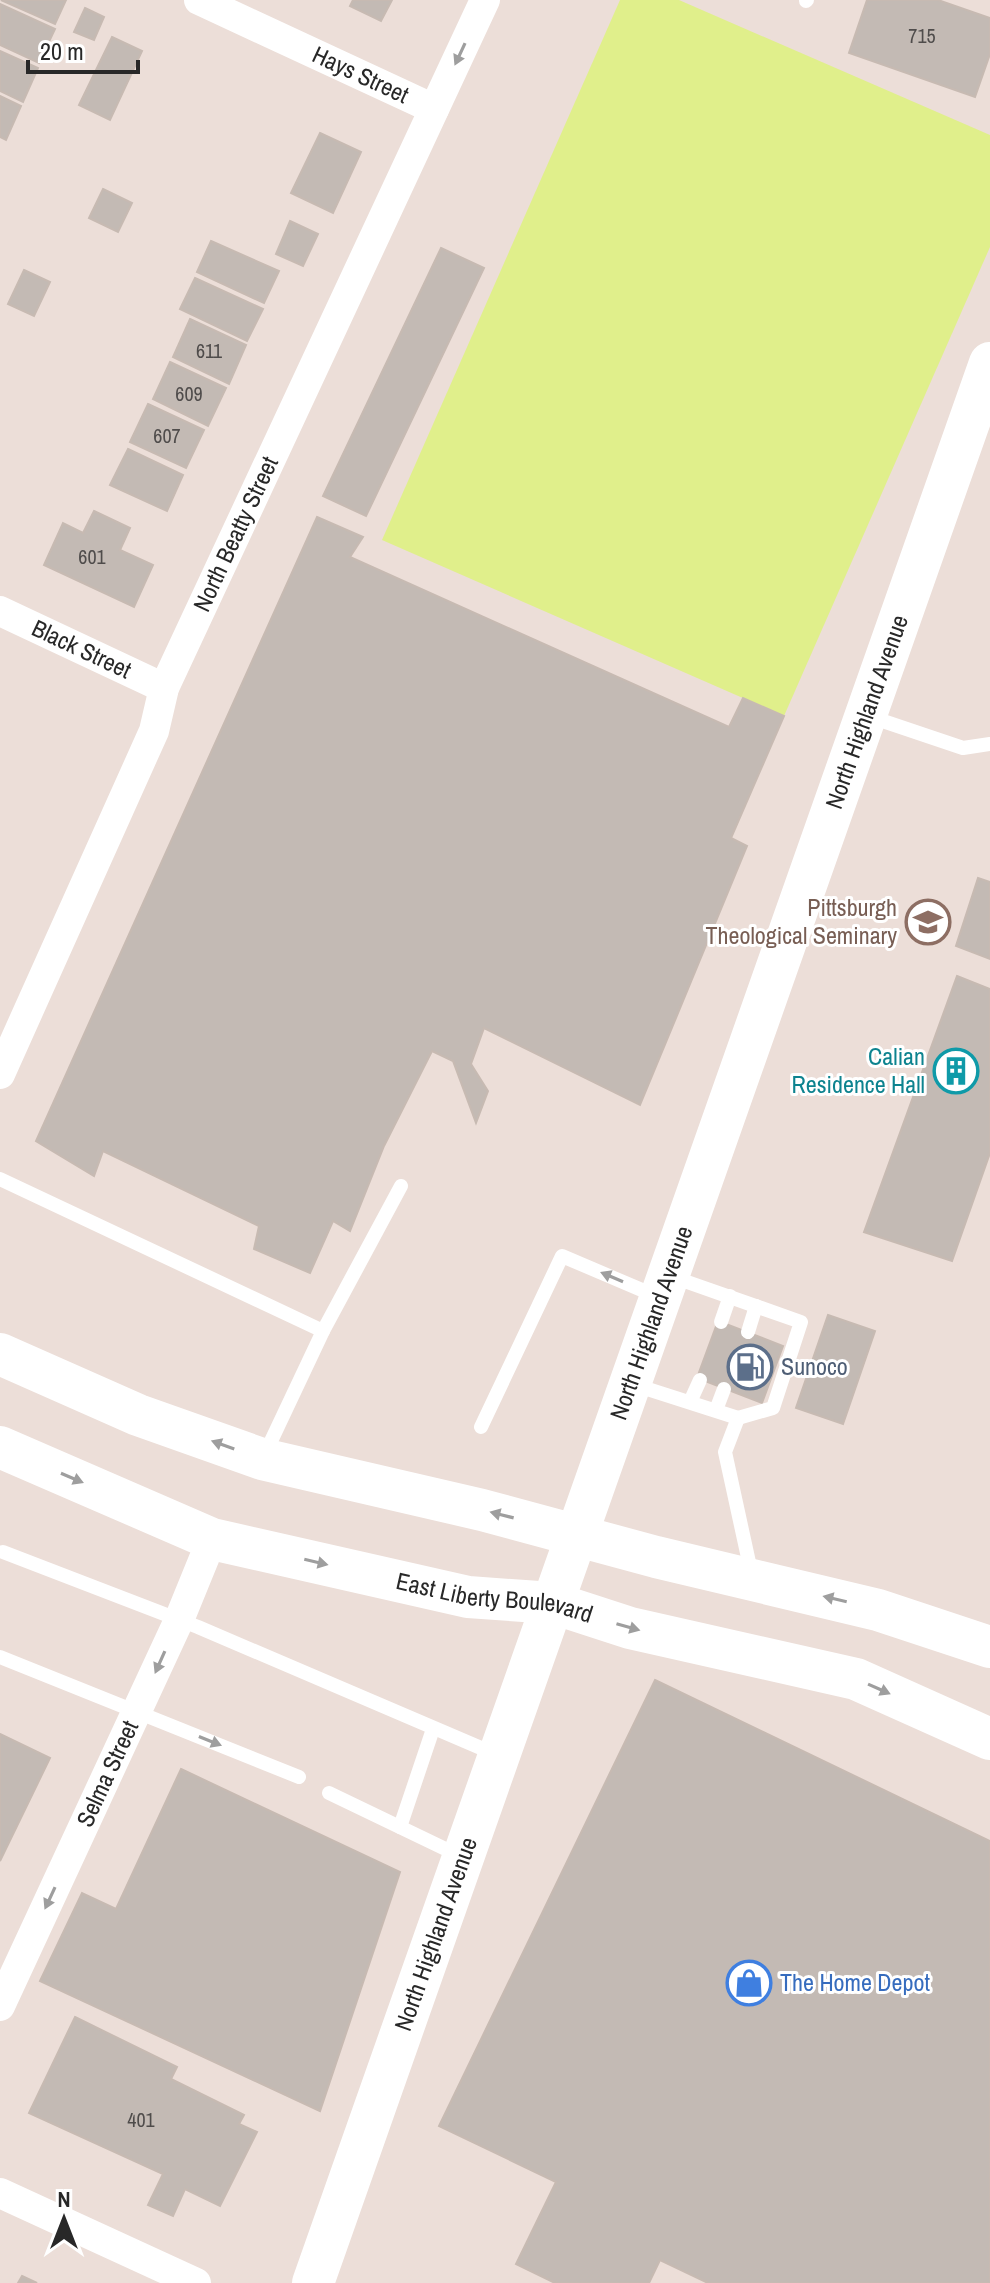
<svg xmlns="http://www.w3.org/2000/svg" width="990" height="2283" font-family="'Archivo Narrow',sans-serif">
<rect width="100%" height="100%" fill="#ecded8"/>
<polygon fill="#e0ef8b" points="620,0 679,0 990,135 990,247 784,716 382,540"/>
<g fill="#c3bab4" stroke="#c7bab2" stroke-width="2">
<polygon points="1,0 66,0 55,24"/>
<polygon points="353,0 392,0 381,21 350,6"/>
<polygon points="867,0 938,0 990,18 990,54 975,97 849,53"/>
<polygon points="0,4 55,29 39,63 0,45"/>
<polygon points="85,8 104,17 94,40 74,32"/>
<polygon points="112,37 142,51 110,120 79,105"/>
<polygon points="0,51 38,68 23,102 0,91"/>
<polygon points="0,96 21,106 6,140 0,137"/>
<polygon points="320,133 361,152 333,213 291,193"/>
<polygon points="103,189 132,203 118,232 89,218"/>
<polygon points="290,221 318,234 303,266 276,254"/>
<polygon points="211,241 279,271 264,303 197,272"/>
<polygon points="441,248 484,268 366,516 323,496"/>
<polygon points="24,270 50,282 34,316 8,304"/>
<polygon points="195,278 263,309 247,341 180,309"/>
<polygon points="190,319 246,345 229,384 173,357"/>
<polygon points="170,362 226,388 208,426 153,399"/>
<polygon points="148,404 204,430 186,468 130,442"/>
<polygon points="128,449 183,475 167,511 110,485"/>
<polygon points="94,511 130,528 120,550 153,565 134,607 44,565 63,523 83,533"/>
<polygon points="317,517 363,537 350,557 729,727 743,698 784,716 731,838 747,846 640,1105 484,1028 471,1064 488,1091 476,1123 453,1061 432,1051 384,1146 350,1231 333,1221 310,1273 254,1249 259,1226 103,1151 94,1176 36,1141"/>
<polygon points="978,878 990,882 990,959 956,946"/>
<polygon points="957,976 990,989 990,1153 952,1261 864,1232"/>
<polygon points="828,1315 875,1331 843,1424 796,1408"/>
<polygon points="718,1321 783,1346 762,1403 697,1378"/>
<polygon points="655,1680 990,1841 990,2283 708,2283 660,2260 649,2283 555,2283 516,2264 556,2182 439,2126"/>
<polygon points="0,1734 50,1758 0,1861"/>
<polygon points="181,1769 400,1872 320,2111 40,1981 82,1893 116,1909"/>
<polygon points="75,2017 177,2067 171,2079 244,2115 239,2124 257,2132 220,2206 185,2189 173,2216 148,2205 163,2174 29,2113"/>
<polygon points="22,2276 37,2283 18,2283"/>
</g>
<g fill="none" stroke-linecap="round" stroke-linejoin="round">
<g stroke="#fff" stroke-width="14">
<polyline points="806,1 807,0"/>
<polyline points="868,716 963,748 990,744"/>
<polyline points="0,1179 323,1331"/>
<polyline points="673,1277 801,1322 773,1408 738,1418"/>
<polyline points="721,1322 730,1296"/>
<polyline points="748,1332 756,1306"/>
<polyline points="635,1385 738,1418 725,1452 752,1576"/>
<polyline points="690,1402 700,1380"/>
<polyline points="716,1410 724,1389"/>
<polyline points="481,1427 562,1256 656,1296"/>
<polyline points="264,1456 323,1331 401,1186"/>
<polyline points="3,1552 198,1627 495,1754"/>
<polyline points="0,1657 299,1777"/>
<polyline points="329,1793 458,1855"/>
<polyline points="400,1827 433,1729"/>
</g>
<g stroke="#fff" stroke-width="30">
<path id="s1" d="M199,0L434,109"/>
<path id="s2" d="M0,611L164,688"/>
<path id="s3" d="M0,1074L154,731L164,688L485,0"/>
<path id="s4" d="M0,2006L179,1620L212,1539"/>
<polyline points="0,2193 196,2283"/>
</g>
<g stroke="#fff" stroke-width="42">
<polyline points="0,1354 138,1415 262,1459 482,1510 656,1557 878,1610 990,1647"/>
<path id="s5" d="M0,1447L212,1539L468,1597L553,1603L630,1628L856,1679L990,1739"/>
<path id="s6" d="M313,2283L990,363"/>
</g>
</g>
<defs><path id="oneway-solid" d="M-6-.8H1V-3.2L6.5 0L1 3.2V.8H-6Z" transform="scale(2)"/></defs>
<g fill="#9e9e9e">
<use href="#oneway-solid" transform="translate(460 54) rotate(115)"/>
<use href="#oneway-solid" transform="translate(612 1277) rotate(-157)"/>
<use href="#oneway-solid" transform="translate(223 1445) rotate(-160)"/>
<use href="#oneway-solid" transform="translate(72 1478) rotate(23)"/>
<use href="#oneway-solid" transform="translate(502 1515) rotate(-166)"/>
<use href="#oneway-solid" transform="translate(316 1562) rotate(13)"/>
<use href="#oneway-solid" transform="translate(835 1599) rotate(-167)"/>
<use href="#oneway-solid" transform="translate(628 1627) rotate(16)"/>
<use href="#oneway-solid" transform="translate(160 1662) rotate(114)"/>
<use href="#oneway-solid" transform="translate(879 1689) rotate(24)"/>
<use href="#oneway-solid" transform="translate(210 1741) rotate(22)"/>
<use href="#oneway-solid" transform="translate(50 1898) rotate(115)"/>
</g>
<defs>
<g id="university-ring" transform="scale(2.3)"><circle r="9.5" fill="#fff" stroke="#8d6e63" stroke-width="1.5"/><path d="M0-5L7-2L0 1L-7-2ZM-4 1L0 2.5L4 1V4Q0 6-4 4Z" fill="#8d6e63"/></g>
<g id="building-ring" transform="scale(2.3)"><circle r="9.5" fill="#fff" stroke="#0f9aa8" stroke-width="1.5"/><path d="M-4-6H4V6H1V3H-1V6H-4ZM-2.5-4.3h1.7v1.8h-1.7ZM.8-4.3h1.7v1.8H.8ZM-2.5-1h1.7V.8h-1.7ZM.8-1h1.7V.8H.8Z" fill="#0f9aa8"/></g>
<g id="fuel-ring" transform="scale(2.3)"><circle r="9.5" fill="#fff" stroke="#5c6f8a" stroke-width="1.5"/><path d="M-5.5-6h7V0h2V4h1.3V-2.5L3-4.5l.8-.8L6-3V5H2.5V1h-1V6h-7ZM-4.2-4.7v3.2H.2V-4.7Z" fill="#5c6f8a"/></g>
<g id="shop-ring" transform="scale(2.3)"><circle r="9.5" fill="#fff" stroke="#3f7fe0" stroke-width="1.5"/><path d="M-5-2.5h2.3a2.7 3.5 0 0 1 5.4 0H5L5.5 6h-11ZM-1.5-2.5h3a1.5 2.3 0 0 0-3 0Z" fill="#3f7fe0"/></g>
</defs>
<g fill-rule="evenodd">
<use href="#university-ring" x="928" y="922"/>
<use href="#building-ring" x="956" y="1071"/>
<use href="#fuel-ring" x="750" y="1367"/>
<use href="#shop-ring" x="749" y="1983"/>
</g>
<g text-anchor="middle" stroke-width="6" stroke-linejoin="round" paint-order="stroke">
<g font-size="20" fill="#4f4c4b">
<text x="922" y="43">715</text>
<text x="209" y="358">611</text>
<text x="189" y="401">609</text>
<text x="167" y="443">607</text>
<text x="92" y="564">601</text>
<text x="141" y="2127">401</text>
</g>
<g font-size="24" fill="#282828" stroke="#fff">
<text dy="8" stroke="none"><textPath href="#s1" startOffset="178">Hays Street</textPath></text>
<text dy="8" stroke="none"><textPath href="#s3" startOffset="590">North Beatty Street</textPath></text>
<text dy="8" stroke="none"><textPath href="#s2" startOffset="90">Black Street</textPath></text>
<text dy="8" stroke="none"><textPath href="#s6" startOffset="1666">North Highland Avenue</textPath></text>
<text dy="8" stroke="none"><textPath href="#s6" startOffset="1018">North Highland Avenue</textPath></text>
<text dy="8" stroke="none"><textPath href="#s5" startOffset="520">East Liberty Boulevard</textPath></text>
<text dy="8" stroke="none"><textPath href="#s4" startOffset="256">Selma Street</textPath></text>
<text dy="8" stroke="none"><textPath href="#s6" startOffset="370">North Highland Avenue</textPath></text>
</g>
<g font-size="24" fill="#785e54" stroke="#fff" text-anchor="end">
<text x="897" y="916">Pittsburgh<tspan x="897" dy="28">Theological Seminary</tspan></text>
</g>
<g font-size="24" fill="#0d838f" stroke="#fff" text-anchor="end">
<text x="925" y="1065">Calian<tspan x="925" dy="28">Residence Hall</tspan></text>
</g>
<g font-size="24" fill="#4e5e75" stroke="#fff" text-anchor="start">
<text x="781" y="1375">Sunoco</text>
</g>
<g font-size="24" fill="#366cbe" stroke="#fff" text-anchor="start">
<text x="780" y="1991">The Home Depot</text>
</g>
</g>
<g transform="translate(64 2219)" stroke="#ffffff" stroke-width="6" paint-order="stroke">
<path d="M0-6L14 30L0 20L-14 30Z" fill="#282828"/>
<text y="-12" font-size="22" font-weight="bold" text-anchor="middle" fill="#282828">N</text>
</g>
<path d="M28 60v12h110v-12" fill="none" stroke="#282828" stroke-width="4"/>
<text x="40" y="60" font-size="24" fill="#282828" stroke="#ffffff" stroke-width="6" paint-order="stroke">20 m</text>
</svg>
